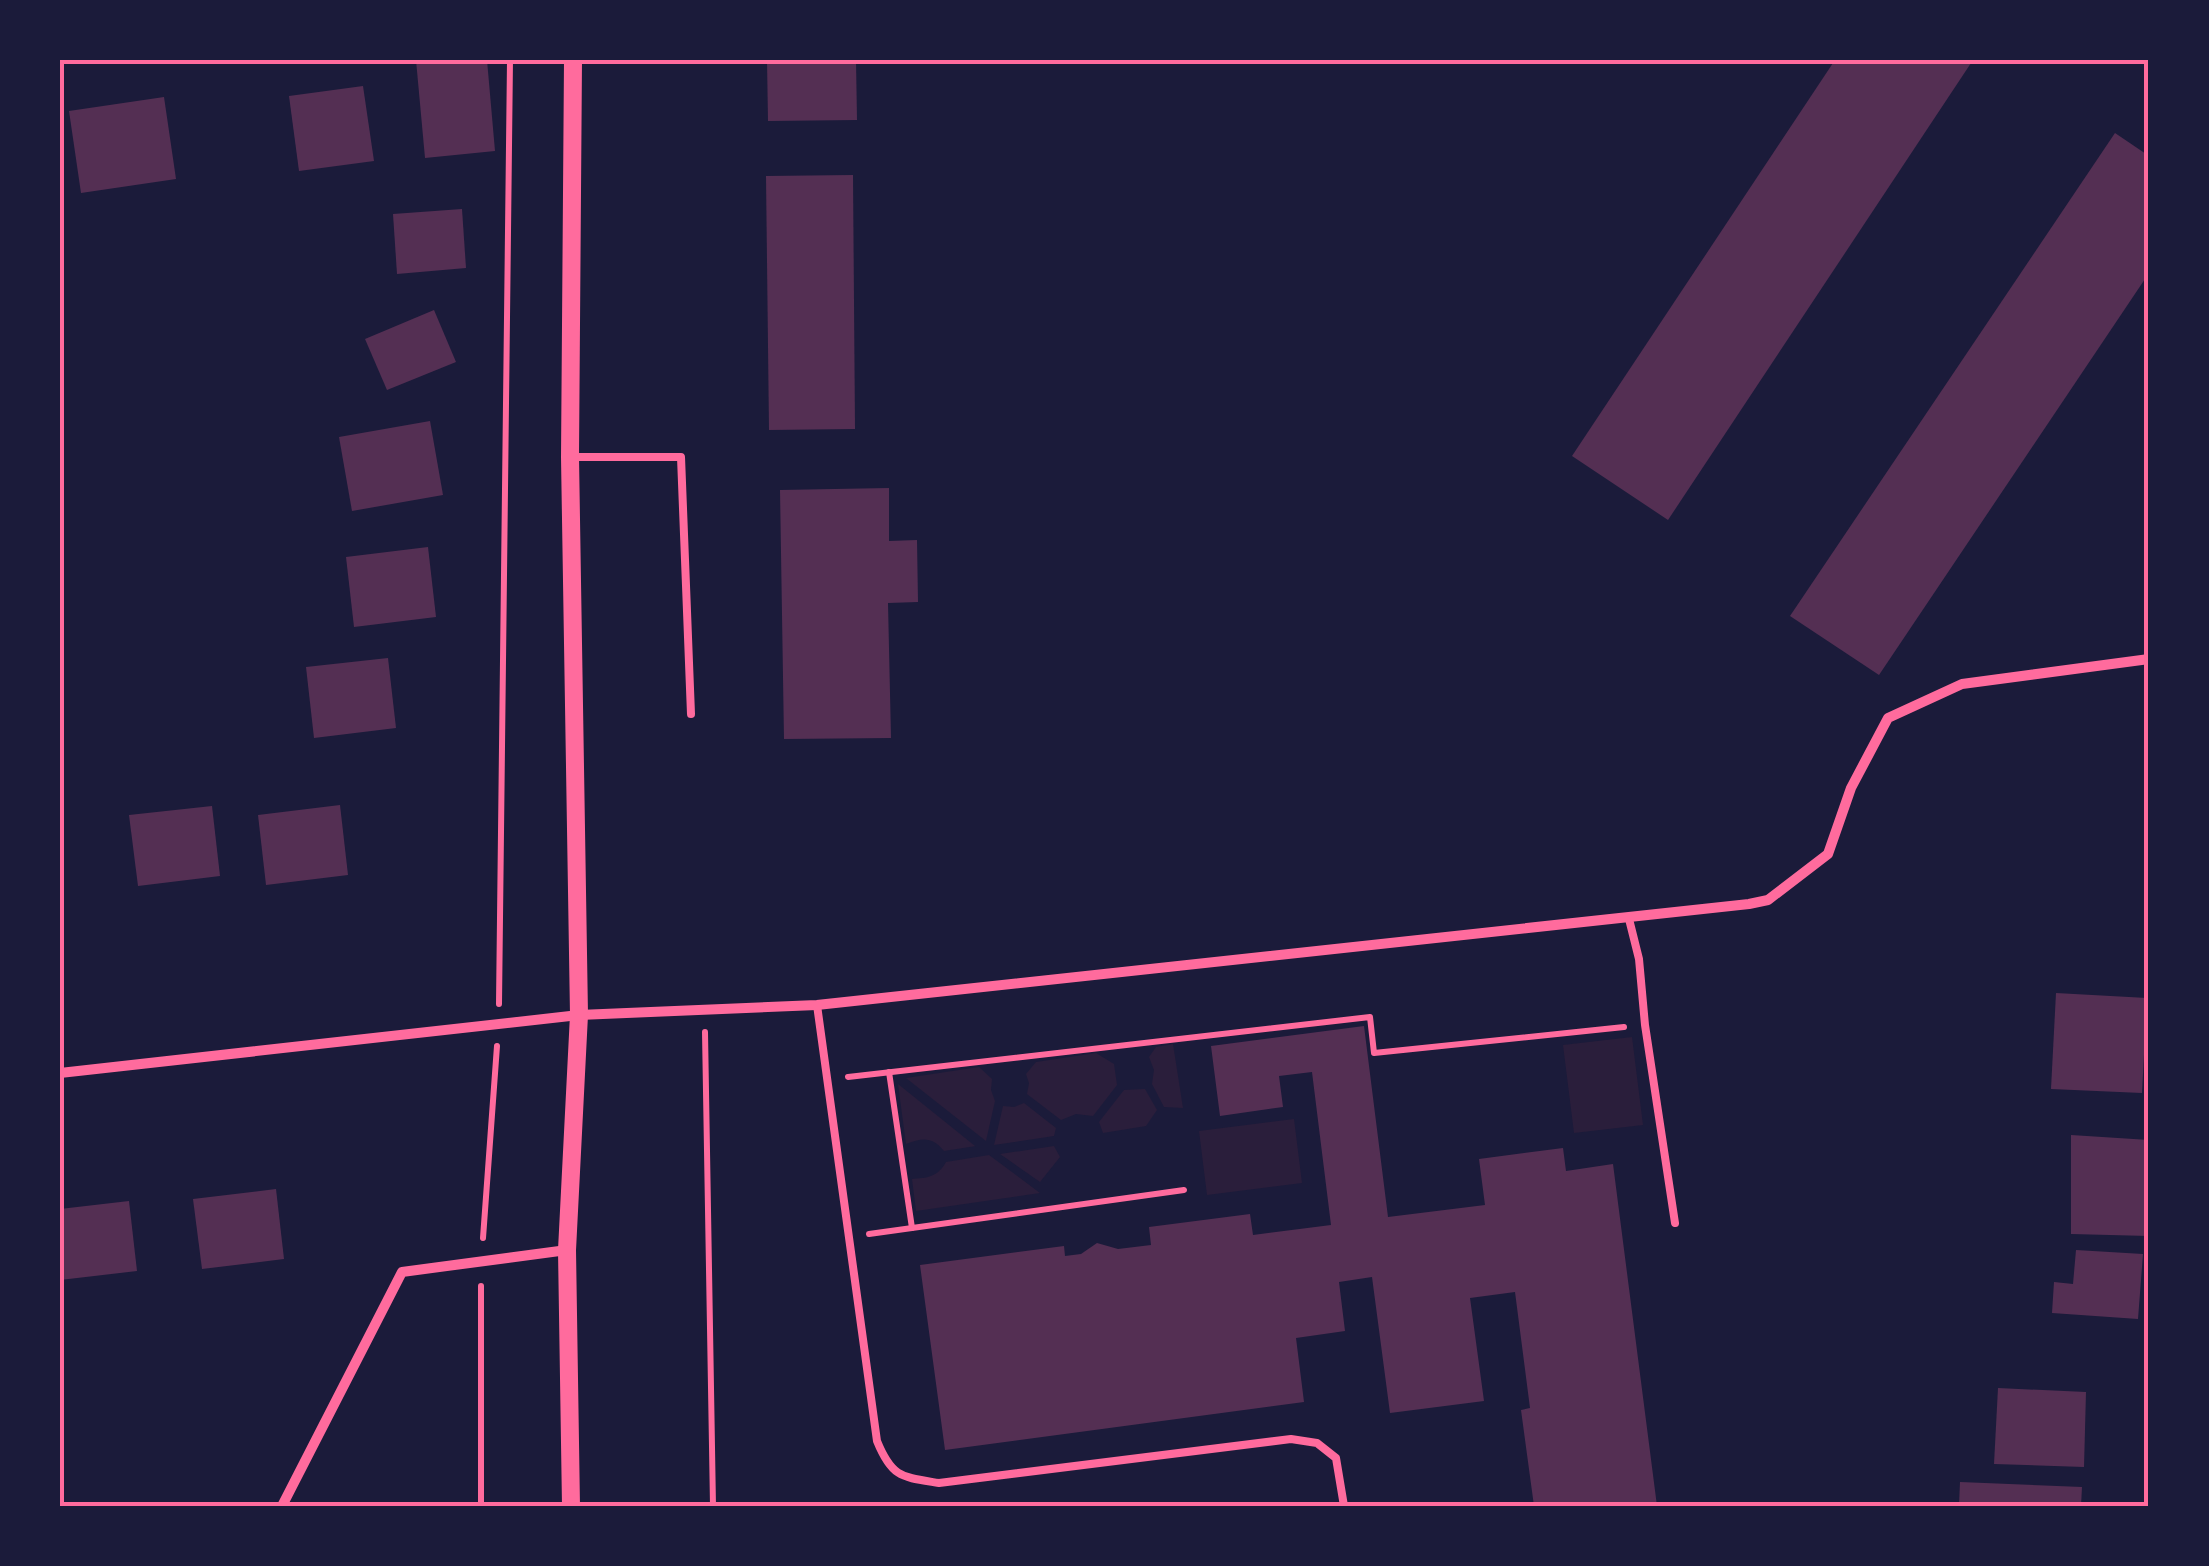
<svg xmlns="http://www.w3.org/2000/svg" width="2209" height="1566" font-family="Montserrat,sans-serif">
<rect width="100%" height="100%" fill="#1b1b3a"/>
<g fill="#2a1e3b">
<polygon points="1632,1037 1643,1125 1574,1133 1563,1045"/>
<polygon points="1173,1044 1183,1108 1164,1107 1152,1084 1154,1070 1149,1057 1156,1047"/>
<polygon points="1096,1053 1114,1064 1117,1085 1093,1116 1076,1114 1061,1120 1027,1094 1029,1083 1026,1074 1036,1062"/>
<polygon points="979,1067 992,1079 991,1090 995,1101 986,1141 906,1078"/>
<path d="M898,1084L975,1146H976L944,1151C933,1137 923,1137 906,1144Z"/>
<polygon points="1145,1089 1157,1110 1146,1126 1103,1133 1099,1122 1124,1090"/>
<polygon points="1024,1103 1056,1128 1054,1136 994,1145 1003,1106 1014,1107"/>
<polygon points="1294,1119 1302,1183 1207,1195 1199,1131"/>
<polygon points="1054,1146 1060,1157 1040,1182 1000,1154"/>
<path d="M989,1155L1040,1193L916,1211L912,1179C927,1178 938,1177 946,1162Z"/>
</g>
<g fill="#542f53">
<polygon points="416,60 487,60 495,151 425,158"/>
<polygon points="767,60 856,60 857,120 768,121"/>
<polygon points="1835,60 1973,60 1668,520 1572,456"/>
<polygon points="363,86 374,161 299,171 289,96"/>
<polygon points="164,97 176,179 81,193 69,111"/>
<polygon points="2115,133 2149,156 2149,273 1879,675 1790,616"/>
<polygon points="853,175 855,429 769,430 766,176"/>
<polygon points="462,209 466,268 397,274 393,214"/>
<polygon points="434,310 456,362 387,390 365,339"/>
<polygon points="430,421 443,495 352,511 339,437"/>
<polygon points="889,488 889,541 917,540 918,602 888,603 891,738 784,739 780,490"/>
<polygon points="428,547 436,617 354,627 346,557"/>
<polygon points="388,658 396,728 314,738 306,667"/>
<polygon points="340,805 348,875 266,885 258,815"/>
<polygon points="212,806 220,876 138,886 129,815"/>
<polygon points="2056,993 2147,998 2142,1093 2051,1089"/>
<polygon points="1364,1026 1388,1217 1485,1205 1479,1159 1563,1148 1566,1171 1613,1164 1657,1506 1534,1506 1521,1410 1530,1408 1515,1292 1470,1298 1484,1401 1390,1413 1372,1277 1339,1282 1345,1331 1296,1338 1304,1402 945,1450 920,1265 1064,1246 1065,1256 1081,1254 1097,1243 1118,1249 1151,1245 1149,1227 1250,1214 1253,1235 1331,1225 1312,1072 1279,1076 1283,1107 1220,1116 1211,1046"/>
<polygon points="2071,1135 2149,1140 2149,1236 2071,1234"/>
<polygon points="276,1189 284,1259 202,1269 193,1199"/>
<polygon points="129,1201 137,1271 60,1280 60,1209"/>
<polygon points="2076,1250 2143,1254 2138,1319 2052,1313 2054,1282 2073,1284"/>
<polygon points="1998,1388 2086,1392 2084,1467 1994,1464"/>
<polygon points="1960,1482 2082,1487 2081,1506 1959,1506"/>
</g>
<g fill="none" stroke-linecap="round" stroke-linejoin="round">
<g stroke="#ff6b9d" stroke-width="6">
<polyline points="499,1004 510,60"/>
<polyline points="705,1032 713,1506"/>
<polyline points="889,1072 912,1228"/>
<polyline points="848,1077 1370,1017 1374,1053 1624,1027"/>
<polyline points="869,1234 1184,1190"/>
<polyline points="483,1238 497,1046"/>
<polyline points="481,1506 481,1286"/>
</g>
<g stroke="#ff6b9d" stroke-width="8">
<polyline points="570,457 681,457 691,714"/>
<polyline points="1629,919 1639,959 1645,1025 1675,1223"/>
<path d="M817,1005L877,1441C892,1478 902,1477 939,1483L1291,1439L1317,1443L1336,1458L1344,1506"/>
</g>
<g stroke="#ff6b9d" stroke-width="10">
<polyline points="60,1073 579,1015 817,1005 1749,904 1768,900 1828,854 1851,788 1888,718 1962,684 2149,659"/>
<polyline points="282,1506 402,1272 567,1250"/>
</g>
<polyline stroke="#ff6b9d" stroke-width="18" points="571,1506 567,1250 579,1015 570,457 573,60"/>
</g>
<rect width="2209" height="1566" fill="none" stroke="#1b1b3a" stroke-width="125"/>
<rect x="62" y="62" width="2084" height="1442" fill="none" stroke="#ff6b9d" stroke-width="4"/>
</svg>
